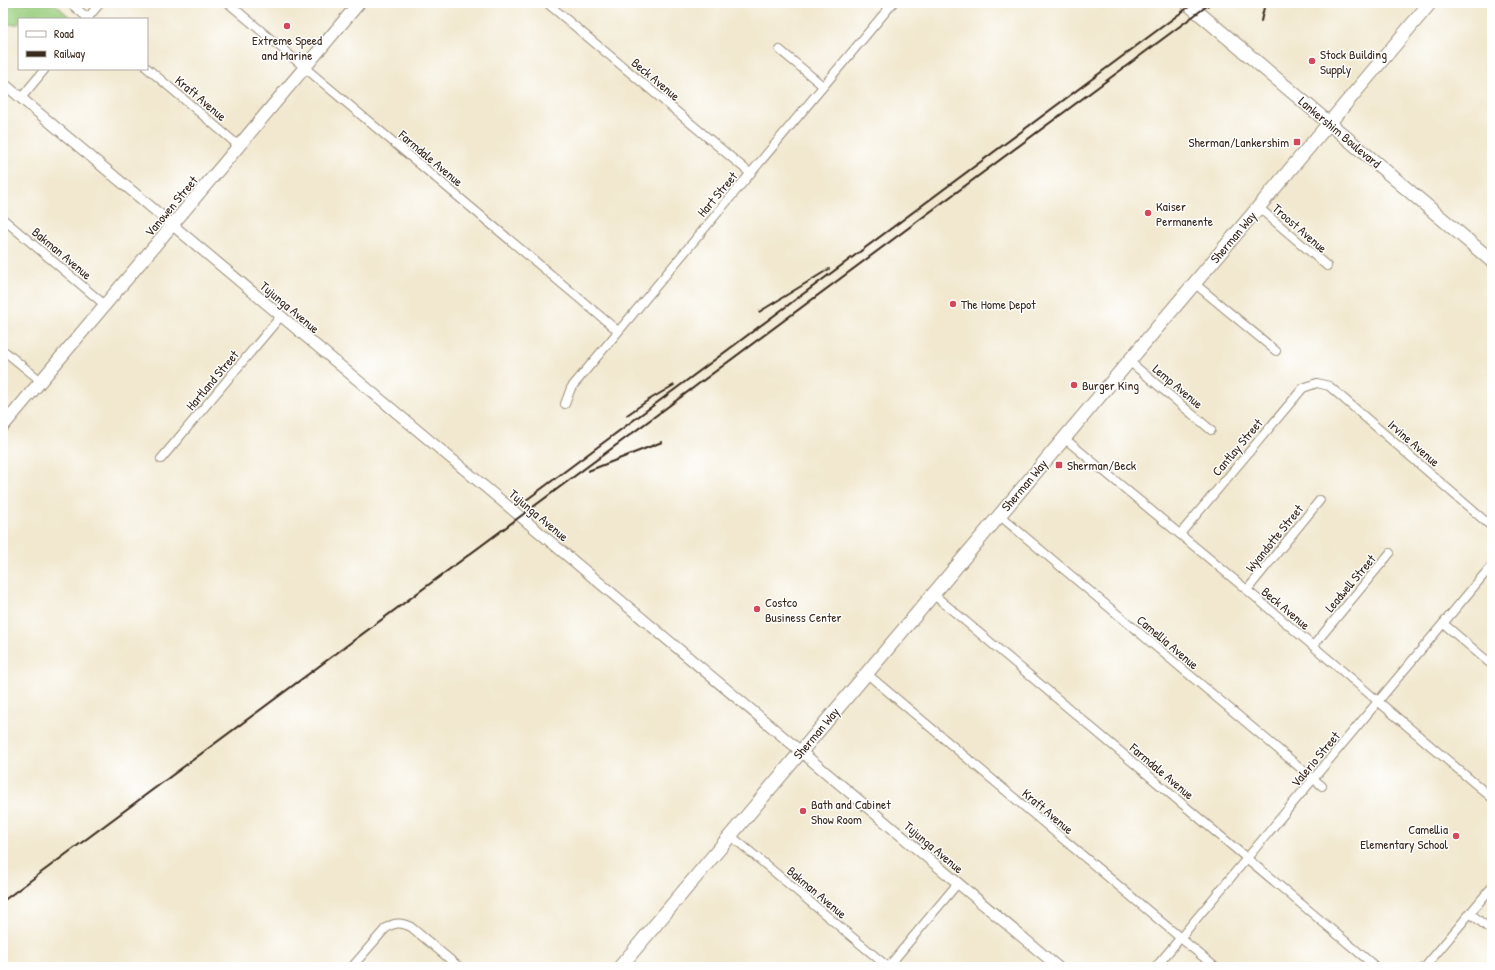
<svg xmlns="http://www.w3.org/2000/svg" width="1495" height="970" font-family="'Patrick Hand',sans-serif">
<rect width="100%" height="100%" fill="#fff"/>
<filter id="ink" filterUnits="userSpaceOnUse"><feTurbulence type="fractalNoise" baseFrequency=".025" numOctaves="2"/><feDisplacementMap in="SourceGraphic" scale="8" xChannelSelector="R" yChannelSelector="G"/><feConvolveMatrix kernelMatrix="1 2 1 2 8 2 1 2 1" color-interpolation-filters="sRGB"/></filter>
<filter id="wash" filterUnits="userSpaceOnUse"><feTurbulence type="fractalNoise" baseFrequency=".012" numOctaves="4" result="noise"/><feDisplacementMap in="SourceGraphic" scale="16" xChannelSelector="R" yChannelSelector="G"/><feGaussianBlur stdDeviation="0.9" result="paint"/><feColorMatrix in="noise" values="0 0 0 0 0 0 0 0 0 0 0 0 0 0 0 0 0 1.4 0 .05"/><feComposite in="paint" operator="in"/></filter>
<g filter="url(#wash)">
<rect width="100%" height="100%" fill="#f1e8cf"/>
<polygon fill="#9ace7e" stroke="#6a7c4e" points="3,3 54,3 72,19 19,19 19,24 3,25"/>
</g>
<g filter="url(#ink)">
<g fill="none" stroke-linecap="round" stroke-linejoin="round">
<g stroke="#968976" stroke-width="10">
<g id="minor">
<polyline points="70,3 89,19"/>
<polyline points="228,3 618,331"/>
<polyline points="547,3 750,173"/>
<polyline points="87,19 100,3"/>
<polyline points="780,50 823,86"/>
<polyline points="147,68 239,146"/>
<polyline points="21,98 45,69"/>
<polyline points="1258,207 1327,266"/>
<polyline points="3,219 105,305"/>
<polyline points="1194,283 1276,351"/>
<polyline points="3,350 41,381"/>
<polyline points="1129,361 1211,430"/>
<polyline points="565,404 571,388 893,3"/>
<polyline points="1064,438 1247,590 1492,798"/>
<polyline points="161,459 281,316"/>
<polyline points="999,515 1322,786"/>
<polyline points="1180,534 1303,388 1317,383 1329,386 1492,527"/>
<polyline points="1247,590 1320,500"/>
<polyline points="933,594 1376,967"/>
<polyline points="1444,624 1492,665"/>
<polyline points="1313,646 1390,553"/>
<polyline points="866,673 1215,967"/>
<polyline points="730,835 888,967"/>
<polyline points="1470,913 1492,931"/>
<path d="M352,967L385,929C394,922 401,922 411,927L459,967"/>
<polyline points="888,967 958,883"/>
<polyline points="1156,967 1492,565"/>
<polyline points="1425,967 1492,887"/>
</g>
</g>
<g stroke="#968976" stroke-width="12">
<polyline id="tertiary" points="3,83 1058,967"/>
</g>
<g stroke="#968976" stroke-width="14">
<polyline id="secondary" points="3,426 359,3"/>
</g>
<g stroke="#968976" stroke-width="15">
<g id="primary">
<polyline points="1187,3 1492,261"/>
<polyline points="620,967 1430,3"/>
</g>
</g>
<use href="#minor" stroke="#fff" stroke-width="8"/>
<use href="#tertiary" stroke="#fff" stroke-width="10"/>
<use href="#secondary" stroke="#fff" stroke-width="12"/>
<use href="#primary" stroke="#fff" stroke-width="13"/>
<g stroke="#3b2a1e" stroke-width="2">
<polyline points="1261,21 1265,3"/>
<polyline points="759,312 829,269"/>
<polyline points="627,415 647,401 674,385"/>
<polyline points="588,471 662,442"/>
<polyline points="525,501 1194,3"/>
<polyline points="3,901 1211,3"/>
</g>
</g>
</g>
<g fill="#d1495b" stroke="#fff" stroke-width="1.5">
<circle cx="287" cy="26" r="4"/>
<circle cx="1312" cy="61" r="4"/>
<rect x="1293" y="138" width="8" height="8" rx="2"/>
<circle cx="1148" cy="213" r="4"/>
<circle cx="953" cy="304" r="4"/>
<circle cx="1074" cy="385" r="4"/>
<rect x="1055" y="461" width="8" height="8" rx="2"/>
<circle cx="757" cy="609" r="4"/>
<circle cx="803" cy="811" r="4"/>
<circle cx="1456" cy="836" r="4"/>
</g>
<g text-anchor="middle" stroke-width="3" stroke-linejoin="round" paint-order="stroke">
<g font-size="13" fill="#3b2a1e" stroke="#fff" text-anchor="start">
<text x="287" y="45" text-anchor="middle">Extreme Speed<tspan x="287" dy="15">and Marine</tspan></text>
<text x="1320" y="59">Stock Building<tspan x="1320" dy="15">Supply</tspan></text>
<text x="1289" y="147" text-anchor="end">Sherman/Lankershim</text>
<text x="1156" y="211">Kaiser<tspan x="1156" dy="15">Permanente</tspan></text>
<text x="961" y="309">The Home Depot</text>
<text x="1082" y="390">Burger King</text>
<text x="1067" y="470">Sherman/Beck</text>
<text x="765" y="607">Costco<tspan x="765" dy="15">Business Center</tspan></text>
<text x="811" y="809">Bath and Cabinet<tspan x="811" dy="15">Show Room</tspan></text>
<text x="1448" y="834" text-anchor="end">Camellia<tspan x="1448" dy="15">Elementary School</tspan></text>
</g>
<g font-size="13" fill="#3b2a1e" stroke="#fff">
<text transform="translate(656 79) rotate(40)" y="5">Beck Avenue</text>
<text transform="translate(201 98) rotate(40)" y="5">Kraft Avenue</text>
<text transform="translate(1340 132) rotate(40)" y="5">Lankershim Boulevard</text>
<text transform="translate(431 158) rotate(40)" y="5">Farmdale Avenue</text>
<text transform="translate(717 194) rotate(-50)" y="5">Hart Street</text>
<text transform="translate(171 206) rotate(-50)" y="5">Vanowen Street</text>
<text transform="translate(1300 228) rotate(41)" y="5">Troost Avenue</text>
<text transform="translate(1233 237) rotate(-50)" y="5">Sherman Way</text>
<text transform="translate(62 253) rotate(40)" y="5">Bakman Avenue</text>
<text transform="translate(290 307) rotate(40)" y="5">Tujunga Avenue</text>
<text transform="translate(212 380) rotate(-50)" y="5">Hartland Street</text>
<text transform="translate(1178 386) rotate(40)" y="5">Lemp Avenue</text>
<text transform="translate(1414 443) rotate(41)" y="5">Irvine Avenue</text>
<text transform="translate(1237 447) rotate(-50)" y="5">Cantlay Street</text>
<text transform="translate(1024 485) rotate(-50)" y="5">Sherman Way</text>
<text transform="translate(539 515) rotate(40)" y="5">Tujunga Avenue</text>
<text transform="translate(1274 538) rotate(-51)" y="5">Wyandotte Street</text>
<text transform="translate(1350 583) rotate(-50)" y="5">Leadwell Street</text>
<text transform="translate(1286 608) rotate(40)" y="5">Beck Avenue</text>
<text transform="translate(1168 642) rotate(40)" y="5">Camellia Avenue</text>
<text transform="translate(816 733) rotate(-50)" y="5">Sherman Way</text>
<text transform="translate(1315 759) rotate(-50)" y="5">Valerio Street</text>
<text transform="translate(1162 771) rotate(40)" y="5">Farmdale Avenue</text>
<text transform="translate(1048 811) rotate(40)" y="5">Kraft Avenue</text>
<text transform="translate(934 847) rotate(40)" y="5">Tujunga Avenue</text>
<text transform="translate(817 892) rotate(40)" y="5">Bakman Avenue</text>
</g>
</g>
<rect width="1495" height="970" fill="none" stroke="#fff" stroke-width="16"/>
<rect x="18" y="18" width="130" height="52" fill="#ffffff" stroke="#b1aaa5"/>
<rect x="26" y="31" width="20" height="6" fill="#ffffff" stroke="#b1aaa5"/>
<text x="54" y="38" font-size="12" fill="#3b2a1e">Road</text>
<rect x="26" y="51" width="20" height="6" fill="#3b2a1e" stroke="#b1aaa5"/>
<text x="54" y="58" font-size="12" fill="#3b2a1e">Railway</text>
</svg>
